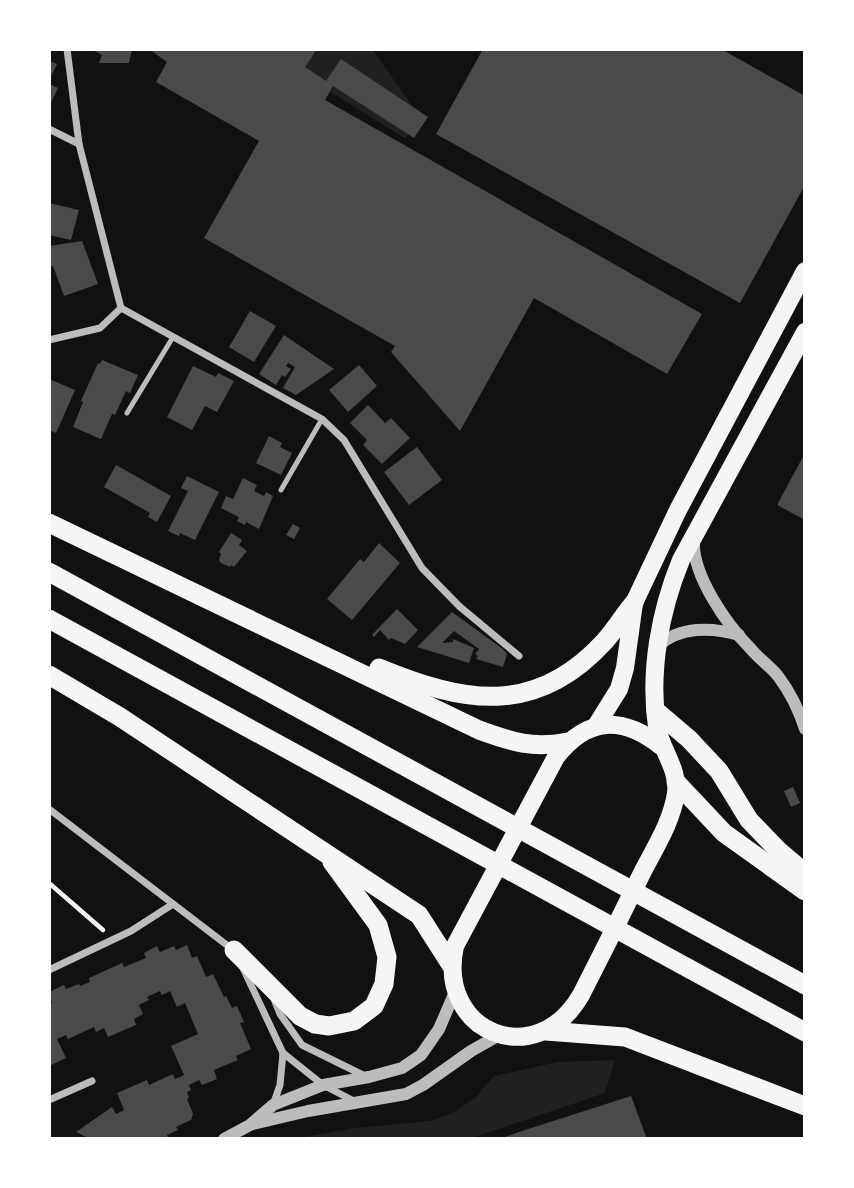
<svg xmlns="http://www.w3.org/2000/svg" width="854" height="1188" font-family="'Titillium Web',sans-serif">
<rect width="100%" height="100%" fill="#111"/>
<g fill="#202020">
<polygon points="262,49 372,49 418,114 406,139"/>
<polygon points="615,1060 605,1093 469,1139 293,1139 355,1128 430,1121 451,1114 475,1098 494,1076 558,1062"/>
</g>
<g fill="#4a4a4a">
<polygon points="91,49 132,49 129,63 99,63 102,55"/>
<polygon points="149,49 317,49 305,67 326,81 341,59 428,117 414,138 333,86 325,100 702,314 667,374 534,298 460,431 391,352 395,346 204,238 259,141 156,82 167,62"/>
<polygon points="483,49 721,49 805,96 805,185 740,303 436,134"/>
<polygon points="49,61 57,64 49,81"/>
<polygon points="49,84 58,88 49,107"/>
<polygon points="49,203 79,210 71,240 49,235"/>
<polygon points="82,241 98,284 64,296 53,266 49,267 49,246"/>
<polygon points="250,311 276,326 254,362 229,347"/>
<polygon points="284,335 334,369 296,395 283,388 295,367 288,363 286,366 291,369 285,377 282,375 276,385 259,374"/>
<polygon points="102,360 138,375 130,393 126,391 115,415 112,414 101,439 73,427 83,402 81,401 98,363 100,364"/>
<polygon points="359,365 377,386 348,412 329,390"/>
<polygon points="193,366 216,377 218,373 234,381 217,412 205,406 192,430 167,417"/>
<polygon points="49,379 75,390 56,433 49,430"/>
<polygon points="368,405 385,423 391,418 410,438 382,464 363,445 367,440 350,423"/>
<polygon points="269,436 282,443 280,447 292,453 281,475 256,463"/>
<polygon points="417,447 442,480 409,505 384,472"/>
<polygon points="805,453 805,520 777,505"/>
<polygon points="116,465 171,496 157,522 148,517 150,513 104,487"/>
<polygon points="187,476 219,492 195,540 180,533 179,536 168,531 188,491 181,488"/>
<polygon points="243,478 257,485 254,491 264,496 266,492 273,496 259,529 246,522 245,525 237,521 239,517 221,508 226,496 233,499"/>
<polygon points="293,524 300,528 294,539 286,535"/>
<polygon points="231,533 242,540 239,545 247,551 234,567 231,565 230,567 221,563 219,560 221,554 219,552"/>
<polygon points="379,543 400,563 352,620 327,599 360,559 364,562"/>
<polygon points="397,609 418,630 405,644 391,638 389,640 380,630 374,637 372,635"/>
<polygon points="452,612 503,649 507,654 503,667 476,659 478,656 475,654 479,649 454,631 442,643 453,642 453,639 474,648 469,663 417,647"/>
<polygon points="793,787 800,803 791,807 784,791"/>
<polygon points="187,945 192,958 197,956 206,977 213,974 224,997 226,996 232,1008 237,1006 244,1022 240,1023 251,1049 236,1056 238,1060 214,1070 217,1079 202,1085 199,1080 189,1085 191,1090 187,1092 189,1098 187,1099 193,1114 191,1120 176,1127 178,1130 167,1135 169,1139 90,1139 76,1132 112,1107 116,1114 124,1110 117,1093 147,1080 149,1085 173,1074 175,1079 184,1075 171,1046 198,1034 185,1003 177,1007 170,991 162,995 160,991 147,997 149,1000 139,1005 143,1014 134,1019 136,1025 108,1037 104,1028 96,1032 94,1027 68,1039 66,1035 57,1039 66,1058 49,1066 49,1004 52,1003 49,992 64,985 66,989 79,984 80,986 90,982 89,978 122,963 124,967 146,958 144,953 157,946 160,952 174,946 176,950"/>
<polygon points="631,1096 647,1139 500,1139 522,1131"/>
</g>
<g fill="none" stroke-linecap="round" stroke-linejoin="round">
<polyline stroke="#f5f5f5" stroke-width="4.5" points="49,883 103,930"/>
<g stroke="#bcbcbc" stroke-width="5">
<polyline points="127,413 173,337"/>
<polyline points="281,490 322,419"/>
</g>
<g stroke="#bcbcbc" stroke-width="7">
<polyline points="67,49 79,144 121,308"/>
<polyline points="49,129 79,144"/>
<polyline points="121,308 322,419 344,440 422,568 459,606 519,656"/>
<polyline points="49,340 100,328 121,308"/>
<polyline points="49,809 232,949"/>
<polyline points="243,968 283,1053 280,1085 273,1105"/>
<polyline points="49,970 131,931 173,904"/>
<polyline points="274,999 280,1014 302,1045 365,1076"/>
<polyline points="283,1053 323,1085 354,1101"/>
<polyline points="49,1100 92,1081"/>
</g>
<g stroke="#bcbcbc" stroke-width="12">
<path d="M694,541C692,575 727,625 751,649C759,659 770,666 778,676C790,692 799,710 805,729"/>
<path d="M658,646C680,626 712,627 739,635"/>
<polyline points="253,1124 308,1111 406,1094 423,1085 471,1051 501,1034"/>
<polyline points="224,1139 250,1125 273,1105 323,1085 369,1077 402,1068 421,1055 439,1029 455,992"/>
</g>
<g stroke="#f5f5f5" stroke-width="18">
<polyline points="596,726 619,689 625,668 634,603 678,510 805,271"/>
<path d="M662,747C623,716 588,716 556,757L455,946C436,1033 536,1073 581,995C602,954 623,912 643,871C656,846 672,821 676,793C679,769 661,750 657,727C649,671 660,611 681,560L805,332"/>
</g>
<g stroke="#f5f5f5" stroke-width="19">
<path d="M49,523L479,730C512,742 533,749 568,742"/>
<polyline points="49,572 805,985"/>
<polyline points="49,619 805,1032"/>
<path d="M379,668C464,703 535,717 604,642C615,630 623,616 634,603"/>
<polyline points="49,675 120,717 419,915 451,965"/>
<polyline points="656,711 689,739 719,771 749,820 779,851 805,873"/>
<polyline points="676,782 724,833 805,891"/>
<polyline points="234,950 300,1016 315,1024 329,1026 354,1021 374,1006 384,984 387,957 378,925 332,862"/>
<polyline points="546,1031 625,1037 805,1106"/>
</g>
</g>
<rect width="854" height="1188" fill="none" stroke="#ffffff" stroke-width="102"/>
</svg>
